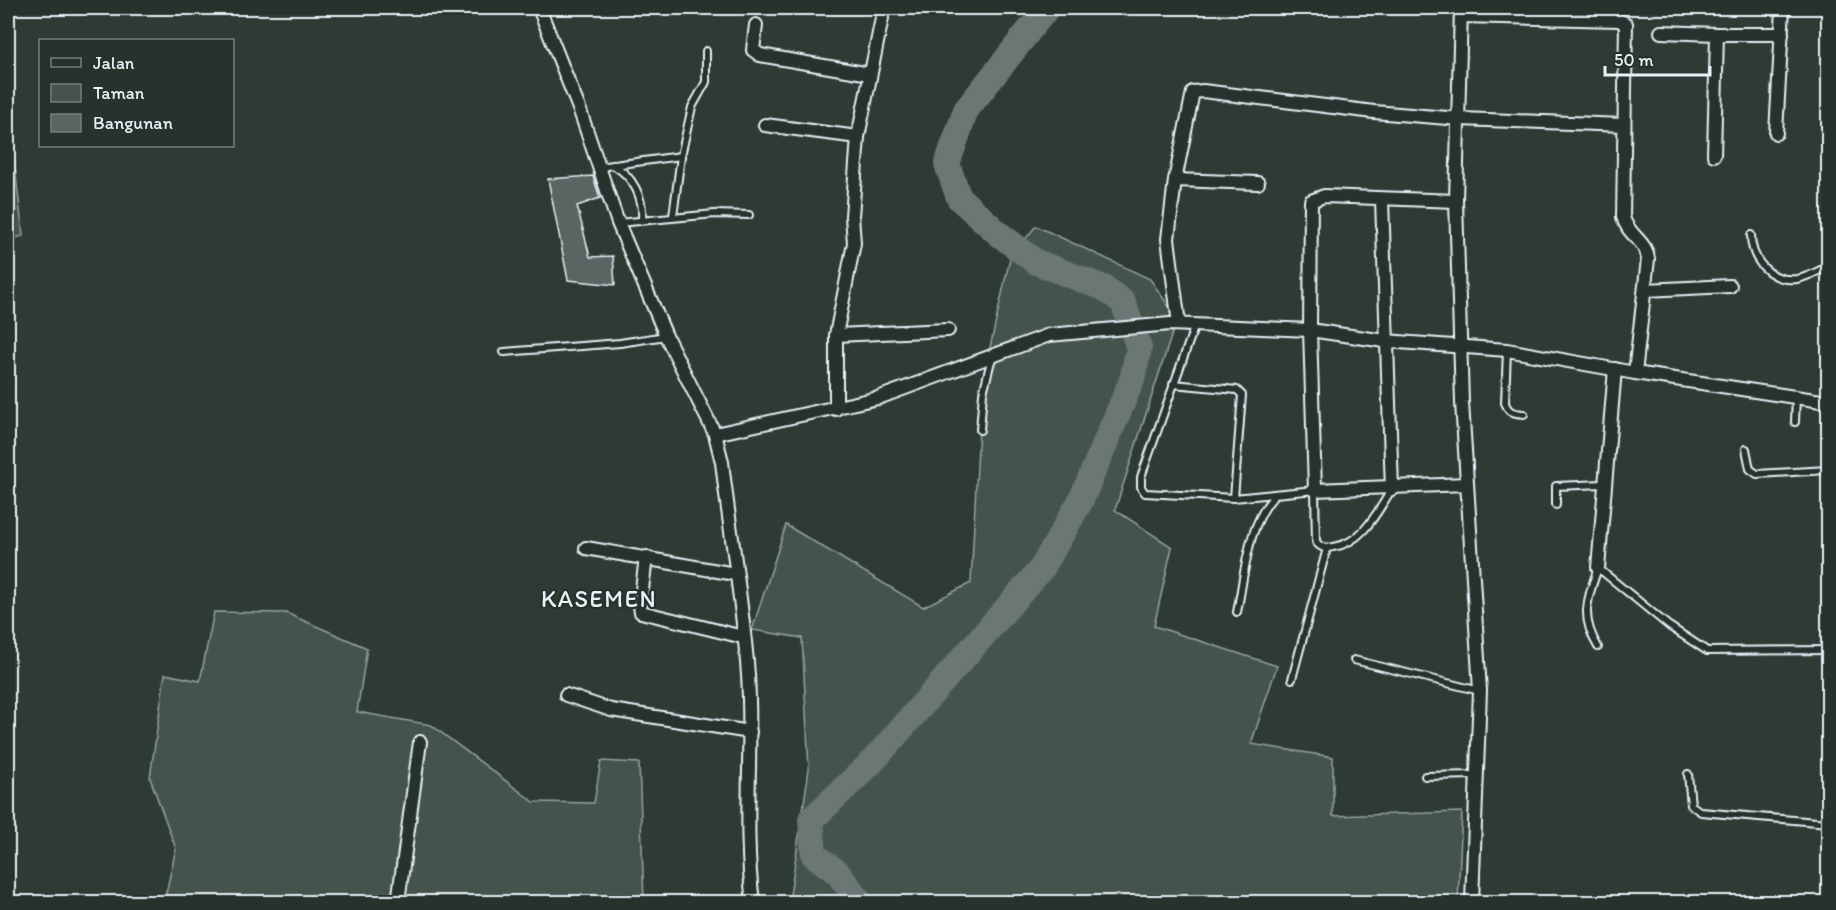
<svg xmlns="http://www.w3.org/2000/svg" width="1836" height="910" font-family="Itim,sans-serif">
<rect width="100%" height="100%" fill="#2e3b35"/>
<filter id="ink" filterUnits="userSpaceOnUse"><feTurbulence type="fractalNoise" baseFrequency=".0167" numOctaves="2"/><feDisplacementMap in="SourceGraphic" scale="12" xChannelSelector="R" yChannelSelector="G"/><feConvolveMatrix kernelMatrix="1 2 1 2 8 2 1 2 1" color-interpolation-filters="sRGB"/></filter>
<g filter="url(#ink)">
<g fill="#45524e" stroke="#96a2a3" stroke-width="1.5">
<polygon points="8,143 14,158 23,236 8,240"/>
<polygon points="1036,226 1150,279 1177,318 1115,510 1172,547 1154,626 1277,666 1251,744 1333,757 1333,816 1462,812 1458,902 789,902 809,769 802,638 752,630 786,525 923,607 971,583 981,388 1010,258"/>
<polygon points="214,612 286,613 367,648 357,712 431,725 534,802 594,803 601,761 639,763 644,902 164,902 176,849 150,778 165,674 200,681"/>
</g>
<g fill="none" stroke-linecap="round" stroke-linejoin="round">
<polyline stroke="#6b7775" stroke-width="26" points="860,902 837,872 814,855 811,820 872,762 1042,568 1081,500 1132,380 1139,348 1123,302 1104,288 1036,262 999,234 959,198 947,164 966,110 1047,8"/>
</g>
<polygon fill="#596563" stroke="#e8f1f8" stroke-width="1.5" points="593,176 600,198 577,206 590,257 613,256 615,285 568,280 548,179"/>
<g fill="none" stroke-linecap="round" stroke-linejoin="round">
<g stroke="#e8f1f8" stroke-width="10">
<g id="lane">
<path d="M613,165C633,176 644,198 642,220"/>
<polyline points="599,167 681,156 692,107 706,82 706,51"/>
<polyline points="673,216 681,156"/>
<polyline points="618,223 715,214 749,215"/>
<path d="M1751,235C1751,260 1770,282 1797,279C1808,277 1819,271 1828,266"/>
<path d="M1195,325L1141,477V487L1145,493L1234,498L1315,490L1316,542C1321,548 1325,549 1333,547C1363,543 1377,512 1392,489"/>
<path d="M1507,350L1505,403C1509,413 1514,413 1524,414"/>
<polyline points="504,352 620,343 666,336"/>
<polyline points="1173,384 1237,390 1242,395 1234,498"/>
<polyline points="1795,422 1796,397"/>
<polyline points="980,430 983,393 992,357"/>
<polyline points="1746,449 1750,469 1757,474 1828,470"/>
<polyline points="1556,505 1556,486 1604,484"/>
<polyline points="1828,528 1828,558"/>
<path d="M1237,612C1245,574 1247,523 1276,494"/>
<path d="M1598,647C1580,617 1587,600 1598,568L1669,626L1707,651L1828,650"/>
<polyline points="1354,660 1480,691"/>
<polyline points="1292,679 1327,548"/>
<polyline points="1688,774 1691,805 1701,812 1828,823"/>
<polyline points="1425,776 1477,775"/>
</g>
</g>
<g stroke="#e8f1f8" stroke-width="16">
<g id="street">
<path d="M539,8L580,111L618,223L666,336L715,434L722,462C730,533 743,604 748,675C753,751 743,827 753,902"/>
<polyline points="1461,8 1456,201 1462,402 1480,691 1472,902"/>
<path d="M1461,16L1619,20L1626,24L1623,217C1628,236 1646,240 1648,259L1635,373"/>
<polyline points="756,25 753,50 760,55 870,74"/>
<polyline points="1661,32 1717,34"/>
<polyline points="765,125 858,137"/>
<polyline points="1776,133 1783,8"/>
<polyline points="1714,155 1717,34 1782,34"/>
<polyline points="1175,180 1168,239 1179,324"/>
<polyline points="1258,183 1175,180 1193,92 1203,91 1374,112 1460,119 1624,125"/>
<polyline points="1382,200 1392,489"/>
<polyline points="1456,201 1324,196 1311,201 1310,330 1315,490 1467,484"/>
<polyline points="1645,290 1730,286"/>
<polyline points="836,335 948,330"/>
<polyline points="836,409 836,335 854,243 852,216 858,137 882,18"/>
<polyline points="715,434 878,398 1049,335 1170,324 1310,330 1385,341 1507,350 1635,373 1828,402"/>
<polyline points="586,548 735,574"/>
<polyline points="646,557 640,606 641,612 743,637"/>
<polyline points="1598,568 1615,369"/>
<polyline points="566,695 611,710 750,732"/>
<polyline points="398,902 420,742"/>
</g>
</g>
<use href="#lane" stroke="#26332d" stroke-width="6"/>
<use href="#street" stroke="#26332d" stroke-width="12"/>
</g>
</g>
<g text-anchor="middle" stroke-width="4.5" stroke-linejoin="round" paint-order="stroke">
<g font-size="24" letter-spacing="1.5" fill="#e8f1f8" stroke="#26332d">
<text x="599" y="607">KASEMEN</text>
</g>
</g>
<rect width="1836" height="910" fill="none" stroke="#26332d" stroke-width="30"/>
<rect x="15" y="15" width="1806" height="880" fill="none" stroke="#e8f1f8" stroke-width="2" filter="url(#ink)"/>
<rect x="39" y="39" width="195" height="108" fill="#26332d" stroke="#747f7e" stroke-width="1.5"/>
<rect x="51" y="58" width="30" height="9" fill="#26332d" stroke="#747f7e" stroke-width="1.5"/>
<text x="93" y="69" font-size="18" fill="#e8f1f8">Jalan</text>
<rect x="51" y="84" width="30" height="18" fill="#45524e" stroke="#747f7e" stroke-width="1.5"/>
<text x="93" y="99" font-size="18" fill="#e8f1f8">Taman</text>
<rect x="51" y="114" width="30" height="18" fill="#596563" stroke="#747f7e" stroke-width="1.5"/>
<text x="93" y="129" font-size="18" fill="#e8f1f8">Bangunan</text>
<path d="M1605 66v9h105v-9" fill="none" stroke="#e8f1f8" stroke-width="3"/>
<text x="1614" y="66" font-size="18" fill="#e8f1f8" stroke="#26332d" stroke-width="4.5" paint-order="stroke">50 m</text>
</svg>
